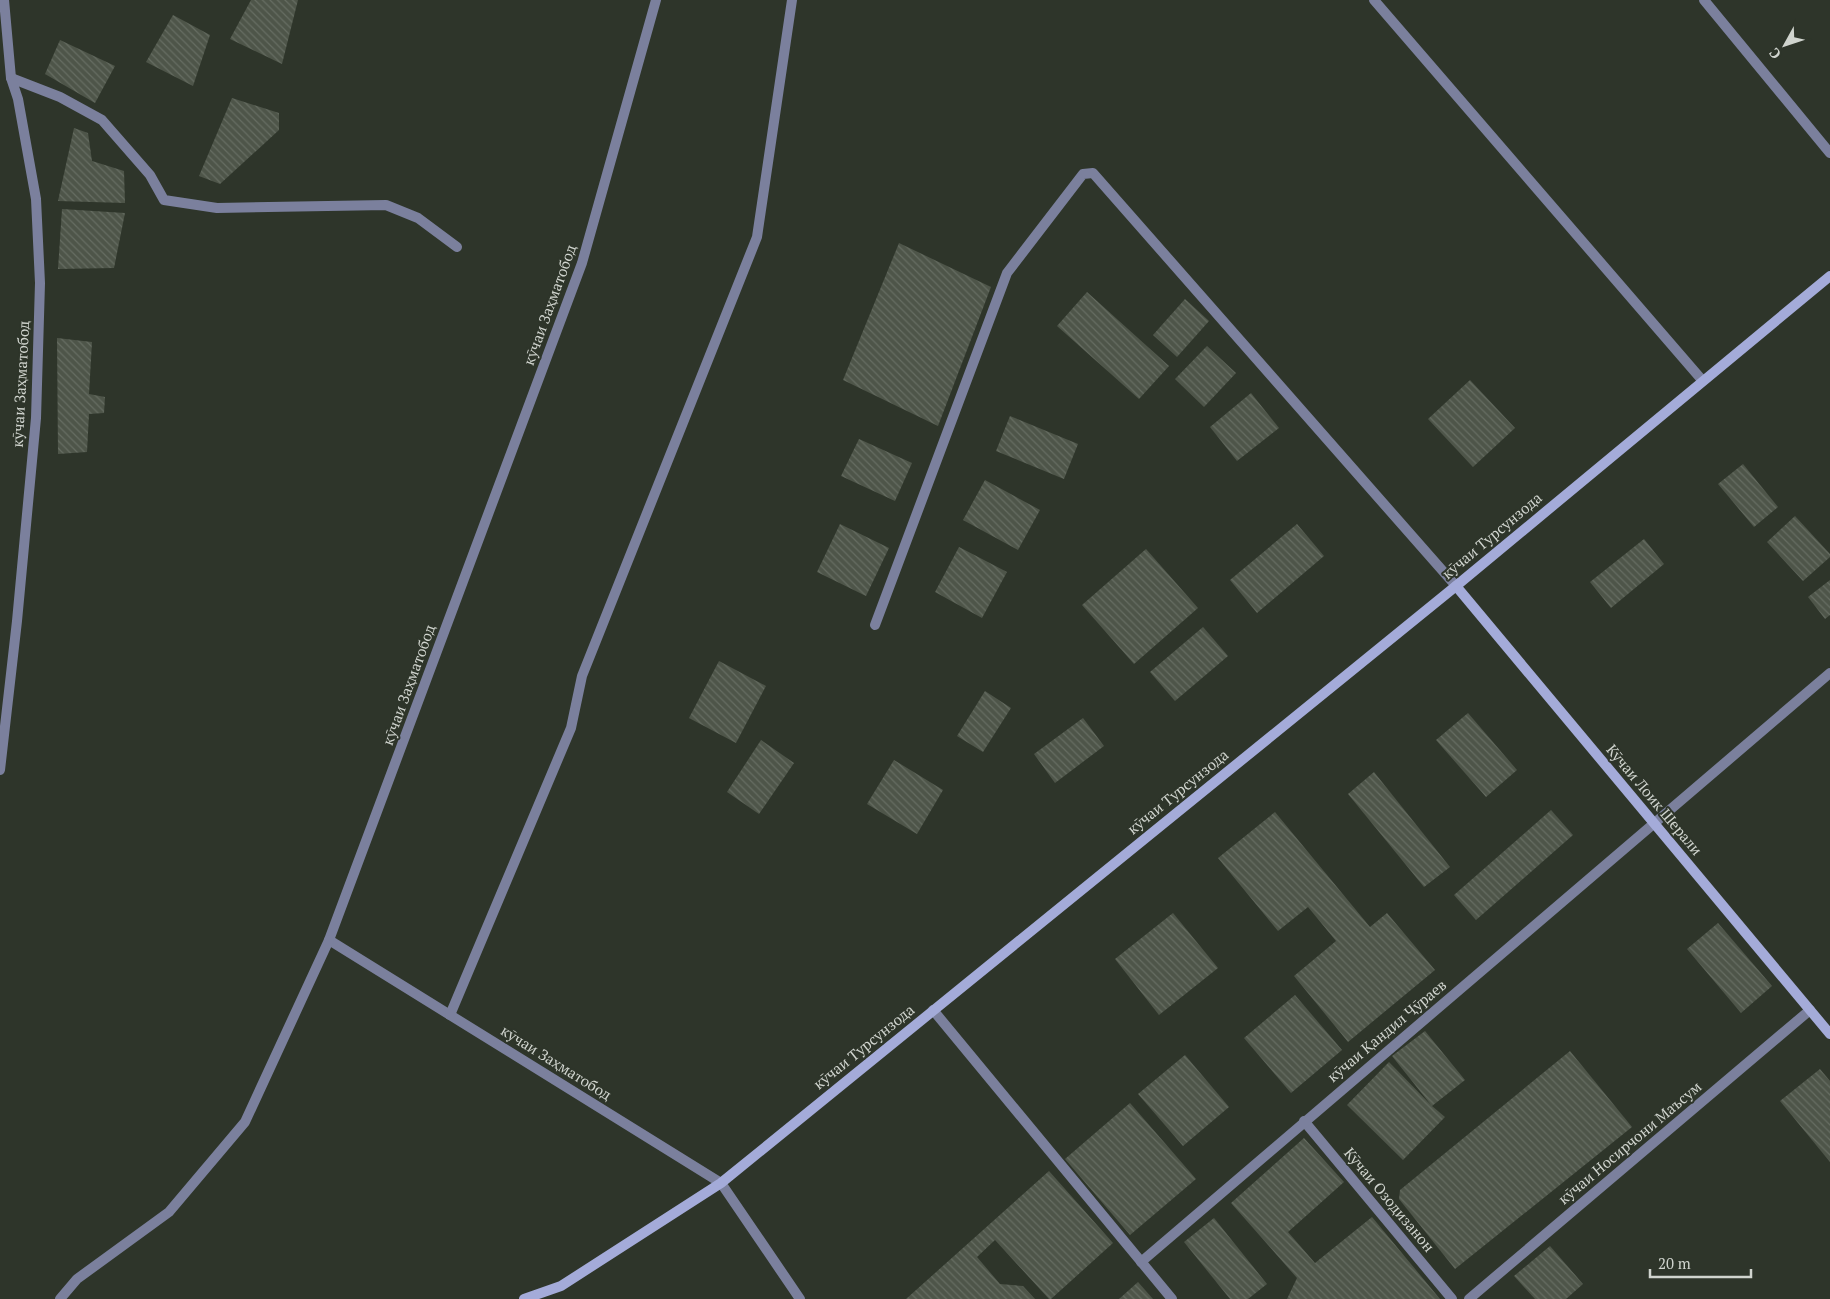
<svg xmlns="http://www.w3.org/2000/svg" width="1830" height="1299" font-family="'PT Serif',serif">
<defs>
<pattern id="building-back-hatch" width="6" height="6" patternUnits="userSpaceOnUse" patternTransform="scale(1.25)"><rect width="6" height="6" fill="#4e5549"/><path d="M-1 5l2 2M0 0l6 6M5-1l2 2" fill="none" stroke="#666d62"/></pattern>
</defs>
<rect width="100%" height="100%" fill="#2e352a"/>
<g fill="url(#building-back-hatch)">
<polygon points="251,0 298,0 282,64 230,39"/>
<polygon points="173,15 210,35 193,86 146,62"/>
<polygon points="60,40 115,66 95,103 45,74"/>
<polygon points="232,98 279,113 279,130 220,184 199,176"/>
<polygon points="74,128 88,133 92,161 124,171 125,203 58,201"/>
<polygon points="62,209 125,213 114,268 58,269"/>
<polygon points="899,243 991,287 938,426 843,380"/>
<polygon points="1087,292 1169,366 1139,399 1057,326"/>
<polygon points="1185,299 1209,321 1177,357 1153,335"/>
<polygon points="57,338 92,342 89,394 105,397 104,413 89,414 87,452 58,454"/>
<polygon points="1207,346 1236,373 1204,407 1175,379"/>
<polygon points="1470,380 1515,428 1473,467 1428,419"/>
<polygon points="1251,393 1279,428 1237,461 1210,427"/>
<polygon points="1010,416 1078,444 1064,479 996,451"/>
<polygon points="859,439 912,463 895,501 841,476"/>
<polygon points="1743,464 1778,507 1754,527 1718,484"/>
<polygon points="985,480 1040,510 1018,550 963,520"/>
<polygon points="1795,516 1830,554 1830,557 1803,581 1767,542"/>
<polygon points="840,524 889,548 866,596 817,572"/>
<polygon points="1297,524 1324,556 1257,613 1230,580"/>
<polygon points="1644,539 1664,564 1611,608 1590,582"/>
<polygon points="959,547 1007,572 982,618 935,592"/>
<polygon points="1146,549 1198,608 1134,664 1082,605"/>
<polygon points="1830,580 1830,615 1825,619 1808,597"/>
<polygon points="1203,627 1228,656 1175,701 1150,672"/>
<polygon points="719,661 766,686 736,743 689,718"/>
<polygon points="985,691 1011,708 983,752 957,736"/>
<polygon points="1468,713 1517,770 1486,797 1436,740"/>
<polygon points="1083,718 1104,746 1055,783 1034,754"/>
<polygon points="761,740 794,763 759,814 727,792"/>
<polygon points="894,760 943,790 917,834 867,804"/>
<polygon points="1374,772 1450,867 1424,887 1348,794"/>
<polygon points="1551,810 1573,835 1476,920 1454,895"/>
<polygon points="1275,812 1370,927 1387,913 1435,970 1348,1042 1294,976 1336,941 1308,907 1278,931 1218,858"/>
<polygon points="1173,913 1218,968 1159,1015 1115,959"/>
<polygon points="1718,923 1772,986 1741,1013 1687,949"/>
<polygon points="1295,995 1342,1050 1291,1093 1244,1038"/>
<polygon points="1425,1031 1465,1080 1432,1106 1445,1117 1403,1160 1347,1105 1389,1062 1431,1105 1392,1056"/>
<polygon points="1570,1051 1632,1127 1455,1269 1399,1199 1400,1190"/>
<polygon points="1185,1055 1229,1107 1183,1146 1138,1094"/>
<polygon points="1820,1069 1830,1081 1830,1162 1780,1101"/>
<polygon points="1130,1103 1196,1179 1130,1235 1065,1159"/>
<polygon points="1304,1138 1344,1182 1288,1232 1315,1263 1372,1217 1440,1299 1287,1299 1297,1278 1231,1203"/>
<polygon points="1049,1171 1113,1243 1051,1299 1049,1299 995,1240 977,1257 1000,1284 1023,1286 1035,1299 906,1299"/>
<polygon points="1214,1218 1267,1284 1248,1299 1230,1299 1184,1242"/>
<polygon points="1550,1246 1583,1284 1566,1299 1535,1299 1514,1276"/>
<polygon points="1138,1282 1153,1299 1119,1299"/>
</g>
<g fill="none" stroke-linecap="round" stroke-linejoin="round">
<g stroke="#7b809d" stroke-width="10">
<polyline points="656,0 582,263 329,940 721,1183 800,1299"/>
<polyline points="1374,0 1702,380"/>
<polyline points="1704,0 1830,153"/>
<polyline points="11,78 60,97 102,120 150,175 164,200 217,208 386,205 418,218 457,247"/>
<polyline points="875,625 1007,273 1083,174 1093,173 1456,586"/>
<polyline points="450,1015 571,728 582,676 757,237 792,0"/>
<polyline points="60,1299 77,1279 169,1212 245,1122 329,940"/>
</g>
<g stroke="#7b809d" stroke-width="10">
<polyline points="0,770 17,621 36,418 40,283 36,199 18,99 11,78 4,0"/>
<polyline points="933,1010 1172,1299"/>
<polyline points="1304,1121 1452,1299"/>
<polyline points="1141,1262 1830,673"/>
<polyline points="1469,1299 1810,1010"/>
</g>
<g stroke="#a4abd9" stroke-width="10">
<polyline points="1456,586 1830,1034"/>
<polyline points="524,1299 561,1286 721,1183 1456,586 1830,276"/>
</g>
</g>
<g text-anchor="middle" stroke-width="4" stroke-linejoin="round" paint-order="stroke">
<g font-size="15" fill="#d0d4ce" stroke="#2e352a">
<text transform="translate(550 305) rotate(-70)" y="5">кӯчаи Заҳматобод</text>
<text transform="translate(21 384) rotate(-87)" y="5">кӯчаи Заҳматобод</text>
<text transform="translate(1492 536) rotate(-40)" y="5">кӯчаи Турсунзода</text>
<text transform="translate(409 685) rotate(-70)" y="5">кӯчаи Заҳматобод</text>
<text transform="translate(1178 792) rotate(-39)" y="5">кӯчаи Турсунзода</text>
<text transform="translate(1654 800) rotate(50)" y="5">Кӯчаи Лоик Шерали</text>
<text transform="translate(1387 1031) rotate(-40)" y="5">кӯчаи Қандил Ҷӯраев</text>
<text transform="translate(864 1047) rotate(-39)" y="5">кӯчаи Турсунзода</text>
<text transform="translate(556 1063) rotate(32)" y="5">кӯчаи Заҳматобод</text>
<text transform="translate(1630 1143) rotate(-40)" y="5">кӯчаи Носирчони Маъсум</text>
<text transform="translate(1389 1200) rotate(50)" y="5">Кӯчаи Озодизанон</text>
</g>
</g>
<g transform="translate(1785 45) rotate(230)" stroke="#2e352a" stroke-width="4" paint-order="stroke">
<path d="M0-4L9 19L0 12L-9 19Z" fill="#d0d4ce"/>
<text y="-8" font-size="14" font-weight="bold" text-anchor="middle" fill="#d0d4ce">С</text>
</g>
<path d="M1650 1269v8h101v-8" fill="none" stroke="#d0d4ce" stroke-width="2.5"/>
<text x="1658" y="1269" font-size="15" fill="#d0d4ce" stroke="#2e352a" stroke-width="4" paint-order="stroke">20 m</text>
</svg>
